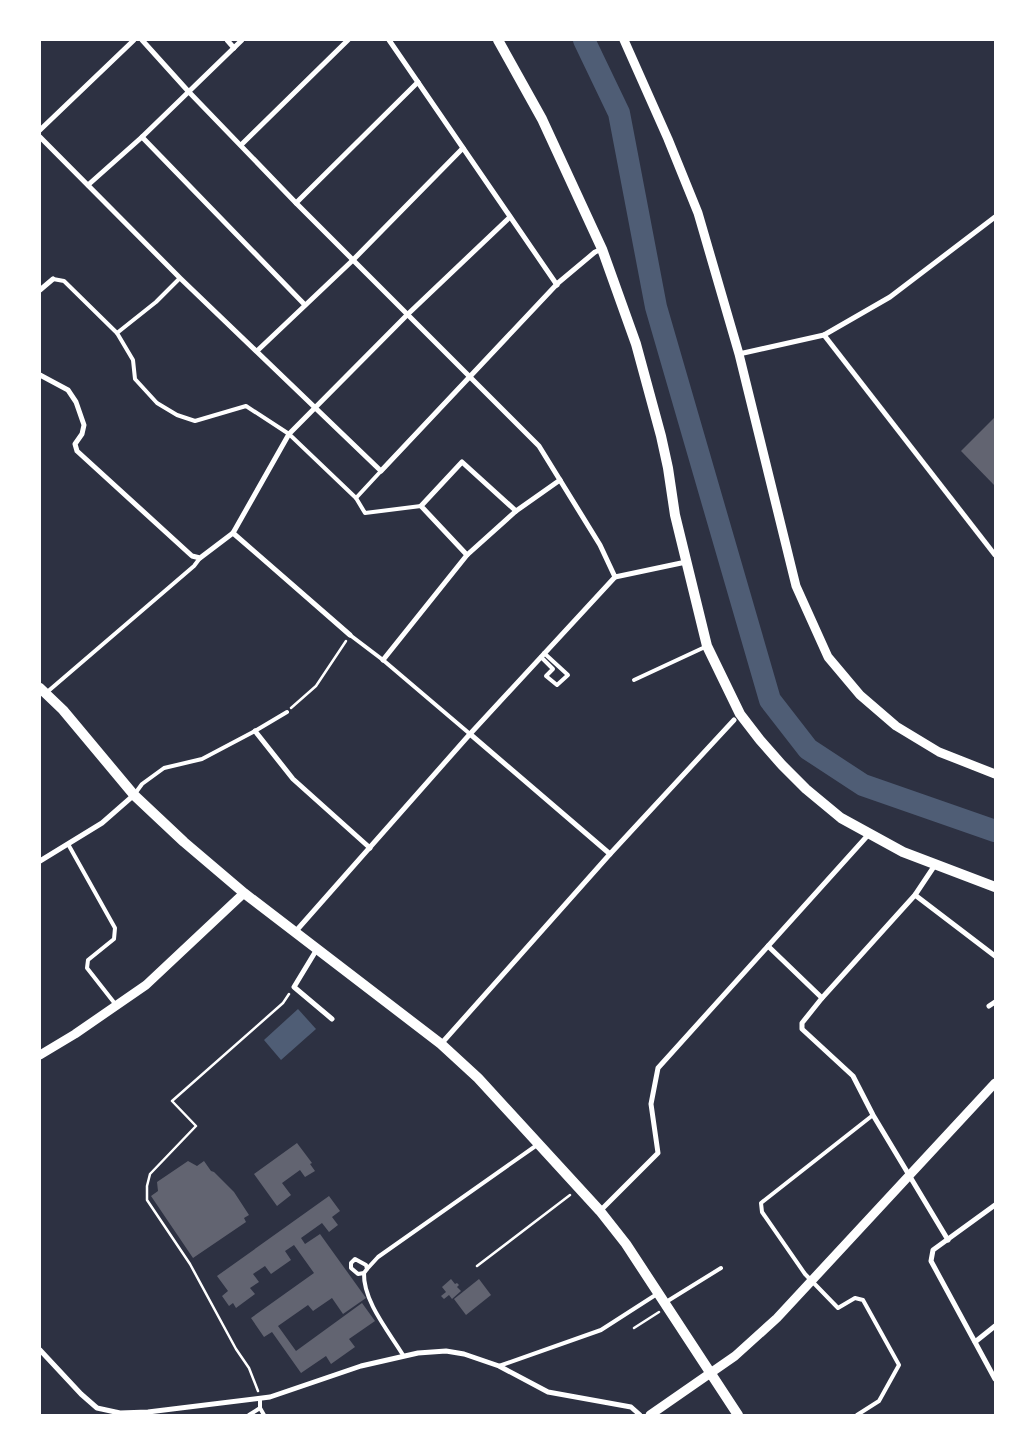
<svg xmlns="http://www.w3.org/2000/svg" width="1035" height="1455" font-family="Cabin,sans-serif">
<rect width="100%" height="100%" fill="#2d3142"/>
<polygon fill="#4f5d75" points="298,1009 316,1029 281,1060 264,1040"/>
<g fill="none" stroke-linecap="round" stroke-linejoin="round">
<polyline stroke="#4f5d75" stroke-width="22" points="584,40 619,113 656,307 770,700 808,749 863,785 995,831"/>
</g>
<g fill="#626471">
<polygon points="995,417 995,486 961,451"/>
<polygon points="297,1143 312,1163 310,1164 315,1171 305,1177 300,1170 282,1183 291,1195 277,1206 254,1174"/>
<polygon points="188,1161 197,1166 204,1161 211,1171 214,1172 234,1192 249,1215 244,1218 246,1222 193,1258 151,1196 158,1191 157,1182"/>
<polygon points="329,1196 340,1211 332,1217 338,1225 329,1232 322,1223 301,1238 305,1244 320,1234 366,1298 343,1314 332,1298 313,1311 308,1305 278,1326 296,1351 362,1303 375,1321 349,1339 355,1347 331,1364 326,1356 301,1373 272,1332 264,1337 251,1318 314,1273 294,1245 285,1251 291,1260 271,1274 265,1266 253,1274 259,1282 250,1288 255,1294 236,1308 233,1303 229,1306 222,1296 228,1291 217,1276"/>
<polygon points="451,1279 455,1284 457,1283 459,1285 457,1287 461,1291 452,1299 449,1295 444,1299 441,1296 446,1292 442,1287"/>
<polygon points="479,1279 491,1295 466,1315 454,1299"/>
</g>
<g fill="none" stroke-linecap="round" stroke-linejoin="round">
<g stroke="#fff" stroke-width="2.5">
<polyline points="291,708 316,686 346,641"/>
<polyline points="477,1266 570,1195"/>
<polyline points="634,1328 659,1312"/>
<polyline points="258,1391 249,1368 236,1349 190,1264 147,1200 147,1186 150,1174 196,1126 172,1101 283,1003 289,994"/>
</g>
<g stroke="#fff" stroke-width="4">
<polyline points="53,279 64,281 117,333 133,360 135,379 157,403 177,415 195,421 246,406 289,434 356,498 365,513 421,506"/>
<polyline points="117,333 156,302 180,278"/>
<polyline points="356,498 381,471"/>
<polyline points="350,635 383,660 470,734"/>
<polyline points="541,657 553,669 546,676 557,685 568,675 544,653"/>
<polyline points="634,680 705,647"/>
<polyline points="46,693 194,566 200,558"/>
<polyline points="134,795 142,784 164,768 202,759 255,731 287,712"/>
<polyline points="68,844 115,928 114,939 88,960 87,968 116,1005"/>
<polygon points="355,1259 366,1265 367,1269 364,1273 358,1274 351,1268 351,1263"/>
<polyline points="367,1269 378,1257 537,1145"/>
<path d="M364,1273C363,1301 389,1332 403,1355"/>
<polyline points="666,1302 721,1268"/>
<polyline points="499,1366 601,1330 657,1294"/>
<polyline points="260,1398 260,1408 264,1415"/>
<polyline points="249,1415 260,1408"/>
<polyline points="857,1415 879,1401 899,1365 863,1300 855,1298 838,1308 805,1274 762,1212 761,1203 873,1115"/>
</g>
<g stroke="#fff" stroke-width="5">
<polyline points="142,40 188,91 296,203 539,446 600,545 615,577 686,562"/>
<polyline points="227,40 234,48"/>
<polyline points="389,40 557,285"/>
<polyline points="40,130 134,40"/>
<polyline points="40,137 180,278 381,471 558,283 595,252 602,249"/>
<polyline points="142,137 305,305"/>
<polyline points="241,145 348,40"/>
<polyline points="88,185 142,137 242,40"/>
<polyline points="296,203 418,82"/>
<polyline points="40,290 53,279"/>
<polyline points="824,335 995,555"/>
<polyline points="257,351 353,260 463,148"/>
<polyline points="739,354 824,335 890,297 995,217"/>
<polyline points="40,375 68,390 76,402 84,425 82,434 75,444 77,451 192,556 200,558 233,533 289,434 408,314 510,217"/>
<polyline points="233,533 350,635"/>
<polyline points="467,555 421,506 462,462 516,511"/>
<polyline points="383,660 467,555 516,511 560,480"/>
<polyline points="255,731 293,779 370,848"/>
<polyline points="470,734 610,854"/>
<polyline points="40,861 102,823 134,795"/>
<polyline points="935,865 915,895 822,998 802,1023 802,1029 853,1076 873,1115 948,1240"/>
<polyline points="915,895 995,956"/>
<polyline points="296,931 470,734 615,577"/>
<polyline points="768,946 822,998"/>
<polyline points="317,949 294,987 332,1019"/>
<polyline points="989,1006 995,1002"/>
<polyline points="441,1044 610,854 734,720"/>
<polyline points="995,1205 933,1250 931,1261 995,1379"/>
<polyline points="600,1211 658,1153 651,1104 658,1068 869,834"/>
<polyline points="975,1342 995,1326"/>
<polyline points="40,1350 81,1394 97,1408 120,1413 148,1412 270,1397 361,1366 418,1353 446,1351 464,1354 499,1366 548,1392 631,1407 640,1415"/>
</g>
<g stroke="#fff" stroke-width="9">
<polyline points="624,40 668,139 698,213 739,354 796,586 828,657 860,695 896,726 939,752 995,774"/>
<polyline points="40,1055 75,1034 146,985 244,893"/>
<polyline points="650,1415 735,1356 777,1318 995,1083"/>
</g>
<g stroke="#fff" stroke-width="10">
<polyline points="498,40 542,119 602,249 636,344 661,436 668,468 675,515 707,646 740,714 760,740 782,765 806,789 841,818 903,852 995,887"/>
<polyline points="40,688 63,710 134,795 184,842 244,893 441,1044 478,1078 600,1211 626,1244 738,1415"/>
</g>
</g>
<rect width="1035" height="1455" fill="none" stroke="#ffffff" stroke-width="82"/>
</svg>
